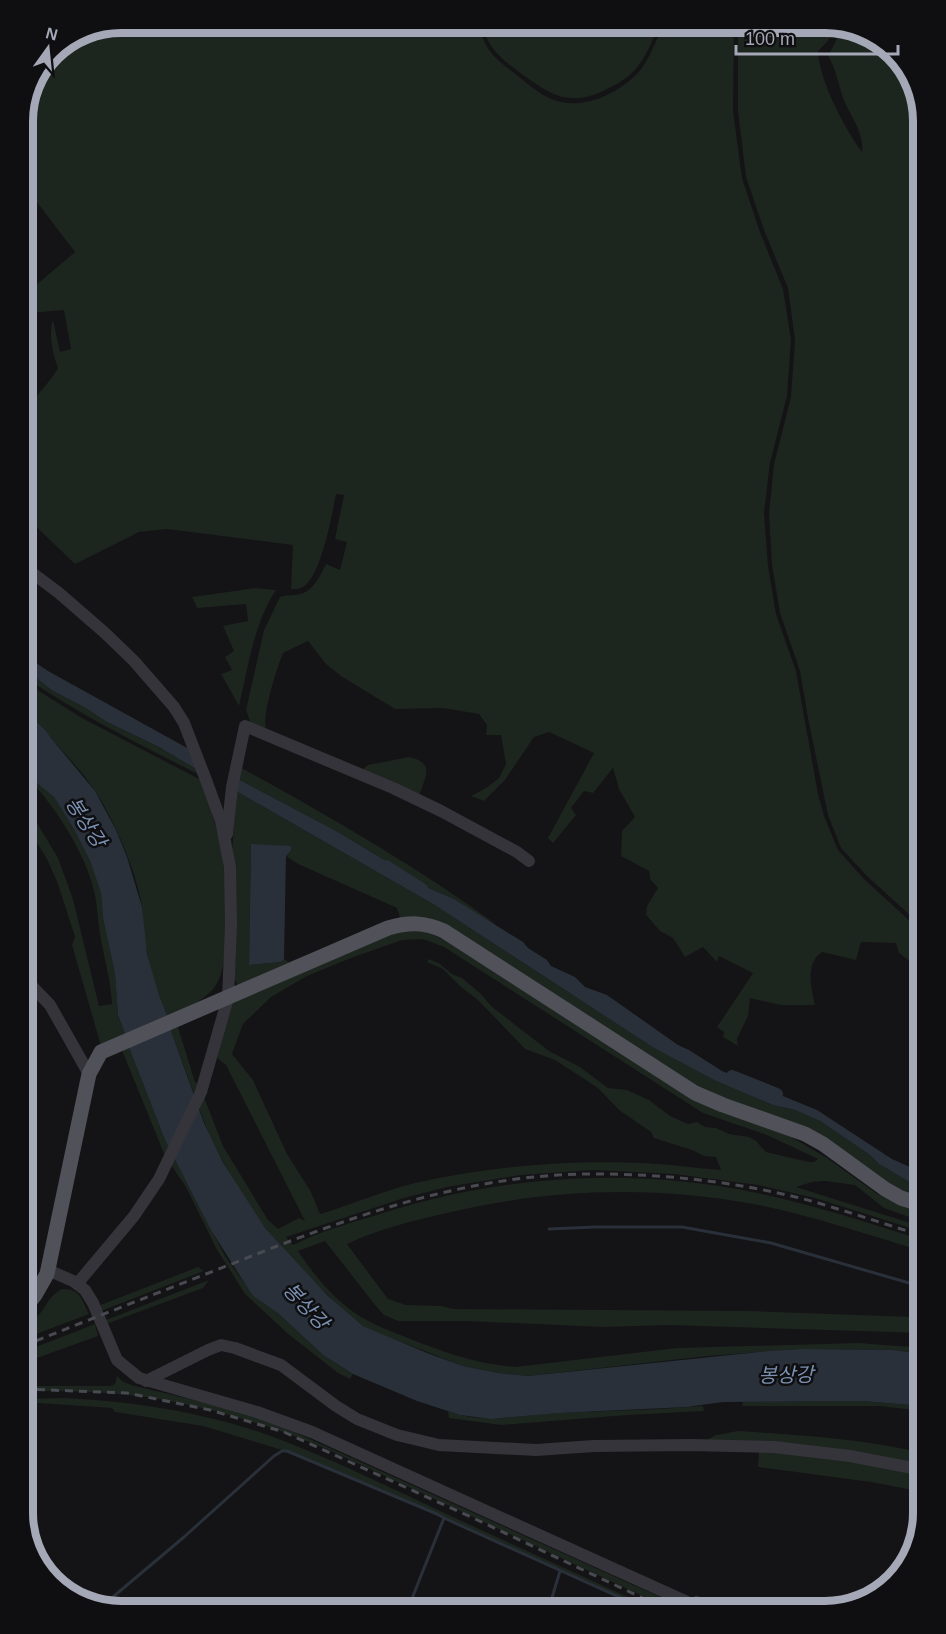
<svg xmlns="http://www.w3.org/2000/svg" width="946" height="1634" font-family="Arial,'Noto Sans KR',sans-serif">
<rect width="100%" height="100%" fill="#141315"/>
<g fill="#1d251f" fill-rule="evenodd">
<path d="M121,23H478C485,52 495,58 518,76C530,86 544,98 561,102C587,108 617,93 636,75C649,62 656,40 664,23H734L733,111L742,178L760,232L783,289L791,340L787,396L770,463L764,513L768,566L776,614L796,671L818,794L824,816L838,850L864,879L923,933V971L899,953L896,943L861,942L856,960L822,952C805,964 811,987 815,1005H781L750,998L748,1016L737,1039L738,1046L723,1037L724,1032L717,1027L753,973L719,956L717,962L703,947L685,957L673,938L660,931L646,915L647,906L658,888L650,879L649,871L621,856L622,831L635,817L619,789L613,768L593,793L584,791L571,808L576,815L553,843L548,838L594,753L549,732L534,737L505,780L484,801L471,796L486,788L499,778L506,764L501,735H486L487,725L479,714L443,708L395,709L341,676L326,664L308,641L283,653C276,671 262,714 266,731L251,724L246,710L264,630L280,597C287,594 293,596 300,594C312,592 321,575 326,564L340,570L347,542L335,539L344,495L336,494C332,514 321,580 301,588C299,589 293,589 291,589L293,545L167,529L139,532L75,564L24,515L23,516V416C32,398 48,386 58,368C53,355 48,333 53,320L60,352L71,349L64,310L29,313V291L75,252L23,184V115L52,51Z"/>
<path d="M482,23H660C653,38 646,59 634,71C627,78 616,85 607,89C572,107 553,97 523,75C502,59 488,50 482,23Z"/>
<path d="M738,23H832L836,24L827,42L818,51C819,80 845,129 862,152C864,132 851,118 844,100C838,85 837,71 828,56L839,35L845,37L849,29L880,39L913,78L923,121V927L867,876L841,848L828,815L808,718L800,671L780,613L772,565L769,513L774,464L791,397L795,340L788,288L764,230L746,177L738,111Z"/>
<path d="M256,588L276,590C254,623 248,668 239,706L221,674L232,670L225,657L234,651L223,626L248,621L246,604L197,608L192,597Z"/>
<path d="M23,668L53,691L84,707L107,722L159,747L196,769L198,774C138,744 79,714 23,676Z"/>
<path d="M23,681L82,718L203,781C209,803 216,825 221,848C227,877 233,965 214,988C202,1002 183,1010 168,1018C156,990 147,959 143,929C142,922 143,914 142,906C136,871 115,821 95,791C83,772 66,755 51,738L46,731L23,708Z"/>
<path d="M409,757C437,763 424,778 419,797L362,770L368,765Z"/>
<path d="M23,766L38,784L54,797L75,831L90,861L101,893L103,918L115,974L118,1015L126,1036L101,1046L72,945L75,937L58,884L47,859L23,820V800L58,858L73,899L99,1006L112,1004C111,982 105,962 101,940C98,925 98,910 95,895C87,854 52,801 23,773Z"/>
<path d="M238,766C327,815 416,866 497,925L478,915L454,899L401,876L391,864L338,832L236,778Z"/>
<path d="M236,791L433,904L654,1048L716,1081L773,1105L795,1110L820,1121L870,1155L879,1164L923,1190V1201L906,1194L861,1165L710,1095L426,919L238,986L235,980L234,970L232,853ZM251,844L288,852L286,856L298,864L397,908L400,918L289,962L284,959L281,962L249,965Z"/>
<path d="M408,929L430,933L445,940L636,1063L788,1135L827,1158L876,1193L892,1201L923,1212V1222L884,1208L855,1185L825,1181L812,1182L796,1187L923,1227V1232L815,1198L758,1185L675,1174L593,1170L521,1175L447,1187L404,1198L286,1237L293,1245C321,1231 353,1222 383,1213C503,1175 633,1167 757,1193C814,1205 868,1223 923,1240V1251C867,1235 811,1215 753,1204C651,1185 547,1189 447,1213C413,1221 378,1229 347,1244L388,1299L406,1305L441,1306L453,1309L748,1311L913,1317L923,1319V1333L670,1325L603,1327L465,1321H398L384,1315L375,1305L325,1241L298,1251C311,1271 328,1292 347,1307C365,1322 386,1329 408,1338C443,1352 477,1364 515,1367L677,1348L859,1343L923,1348V1354L893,1350L801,1349L708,1356L528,1376L498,1373L463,1366L386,1336L363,1326L345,1312L312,1280L265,1228L241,1193L212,1143L170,1028L177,1024L195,1082L199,1084L223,1146L268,1220L278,1229L299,1218L305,1221L226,1065L217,1058L230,1004L395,932ZM423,939L444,947L703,1113L767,1135L818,1159L814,1162H809L766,1152L756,1141L749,1137L729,1134L716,1128L705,1127L697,1122L688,1124L670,1116L649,1100L627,1090L608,1088L580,1067L549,1051L491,1006L480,993L462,978L452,974L440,964L429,959L427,962L443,969L461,987L478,1000L525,1049L555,1060L598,1088L619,1110L651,1132L654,1138L692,1150L704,1156L716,1157L721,1170C695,1168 669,1164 643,1163C566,1160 490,1166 415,1183C382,1191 351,1205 320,1214L311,1192L287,1154L253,1080L232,1054L243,1024L271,997L307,976L351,958L402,940Z"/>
<polygon points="128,1045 165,1140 225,1256 247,1287 253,1296 279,1314 323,1355 353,1374 350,1379 338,1373 287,1333 245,1294 216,1248 186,1187 165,1156 121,1048"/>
<polygon points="198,1267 204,1271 101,1311 98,1306"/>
<polygon points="209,1280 203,1288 106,1324 106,1320"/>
<path d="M62,1289C80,1288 82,1300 89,1314L23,1339V1326C46,1317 43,1299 62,1289Z"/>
<polygon points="95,1324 98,1336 23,1363 23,1352"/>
<path d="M117,1376L122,1381L131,1385L223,1407L281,1426L691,1611H675L329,1450C265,1423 198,1403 129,1395C94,1391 58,1391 23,1391V1386H111L115,1384Z"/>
<path d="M63,1398C131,1401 203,1412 268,1435C331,1458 391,1488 451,1516C520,1548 589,1579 658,1611H652L623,1599L444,1518L437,1513L288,1450H282L203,1426L115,1412L112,1408L23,1402V1399Z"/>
<polygon points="863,1401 923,1406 923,1411 879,1406 742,1406 743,1402"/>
<path d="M703,1406L704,1411L627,1415L501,1425L449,1418L448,1411C484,1425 520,1415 557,1413C605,1411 654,1410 703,1406Z"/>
<path d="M738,1431C800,1435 863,1439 923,1453V1467L702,1442L716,1435Z"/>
<polygon points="759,1450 779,1450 923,1473 923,1492 871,1482 758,1467"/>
</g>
<g fill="#293039">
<polygon points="23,654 48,671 189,749 196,769 159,747 107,722 84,707 53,691 23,668"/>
<polygon points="23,708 46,731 51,738 95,791 116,830 127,857 142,907 147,954 159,995 168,1018 126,1036 118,1015 115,974 103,918 101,893 90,861 75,831 54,797 38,784 23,766"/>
<polygon points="236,778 338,832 391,864 401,876 454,899 523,942 528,948 547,960 551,966 575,977 585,987 607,995 678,1045 689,1050 722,1071 817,1110 892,1159 923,1173 923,1190 879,1164 870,1155 820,1121 795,1110 773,1105 716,1081 654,1048 433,904 236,791"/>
<polygon points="251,844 291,846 291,850 286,856 284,959 281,962 249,965"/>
<polygon points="170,1028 204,1123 222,1161 265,1228 328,1296 363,1326 427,1353 463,1366 498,1373 528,1376 769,1351 801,1349 893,1350 923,1354 923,1406 863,1401 723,1402 687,1407 559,1413 491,1419 460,1415 417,1401 353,1374 323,1355 279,1314 253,1296 247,1287 211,1230 165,1140 128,1045"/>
</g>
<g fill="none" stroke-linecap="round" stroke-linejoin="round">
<g stroke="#293039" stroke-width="3">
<polyline points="549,1229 595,1227 682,1227 771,1243 923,1287"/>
<polyline points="696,1597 730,1611"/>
<polyline points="101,1607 184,1537 274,1456 282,1451 287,1451 437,1514 444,1518 650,1611"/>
<polyline points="407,1611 444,1518"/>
<polyline points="548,1611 560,1571"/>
</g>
<g stroke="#293039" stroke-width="12">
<polyline points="386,866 422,889"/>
<polyline points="732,1076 777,1094"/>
</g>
<g stroke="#34343a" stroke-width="12">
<polyline points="23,566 59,593 105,633 134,661 174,707 184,723 206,780 221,821 230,867 231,925 228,998 201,1092 159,1179 134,1216 77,1284"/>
<polyline points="227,834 232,787 245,726 393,788 441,811 517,852 529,861"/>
<polyline points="23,977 50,1005 89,1074"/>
<polyline points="48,1270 73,1281 85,1290 93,1303 117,1360 139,1378 257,1412 312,1432 707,1611"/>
<polyline points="146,1381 208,1350 221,1345 235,1348 281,1365 336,1406 357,1419 397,1435 439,1445 536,1450 594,1446 691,1445 774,1447 850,1456 923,1470"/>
</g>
<path stroke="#505159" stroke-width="15" d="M23,1309L35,1295L47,1274L89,1074L101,1052L388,928C409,922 424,922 444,931L695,1093L723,1105L805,1134L823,1144L885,1189L901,1198L923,1205"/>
<g stroke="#494a51" stroke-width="3" stroke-dasharray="8 6" stroke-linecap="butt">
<path d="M23,1346C91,1319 160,1292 229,1265C347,1218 467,1173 597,1174C670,1174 745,1183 815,1202C852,1213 888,1225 923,1236"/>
<polyline points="23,1389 127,1393 210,1410 284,1432 473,1518 670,1611"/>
</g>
</g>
<g text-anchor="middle" stroke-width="5" stroke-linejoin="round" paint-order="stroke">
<g font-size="20" font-style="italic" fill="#7a91b2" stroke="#0f0e10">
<text transform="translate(86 822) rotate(57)" y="7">봉상강</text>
<text transform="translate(306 1306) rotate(47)" y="7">봉상강</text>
<text transform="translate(786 1375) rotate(-1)" y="7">봉상강</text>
</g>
</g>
<path d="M0 0H946V1634H0ZM121 33H825A88 88 0 0 1 913 121V1513A88 88 0 0 1 825 1601H121A88 88 0 0 1 33 1513V121A88 88 0 0 1 121 33Z" fill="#0f0e10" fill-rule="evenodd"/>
<path fill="none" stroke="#a5a8b6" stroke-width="8" d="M121 33H825A88 88 0 0 1 913 121V1513A88 88 0 0 1 825 1601H121A88 88 0 0 1 33 1513V121A88 88 0 0 1 121 33Z"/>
<g transform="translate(48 48) rotate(15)" stroke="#0f0e10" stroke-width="4.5" paint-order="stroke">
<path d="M0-4.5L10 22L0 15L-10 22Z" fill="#a5a8b6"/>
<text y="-9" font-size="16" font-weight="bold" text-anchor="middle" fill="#a5a8b6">N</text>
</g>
<path d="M736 45v9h162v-9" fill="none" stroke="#a5a8b6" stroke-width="3"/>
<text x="745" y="45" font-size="18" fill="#a5a8b6" stroke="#0f0e10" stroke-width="4.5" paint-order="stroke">100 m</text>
</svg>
